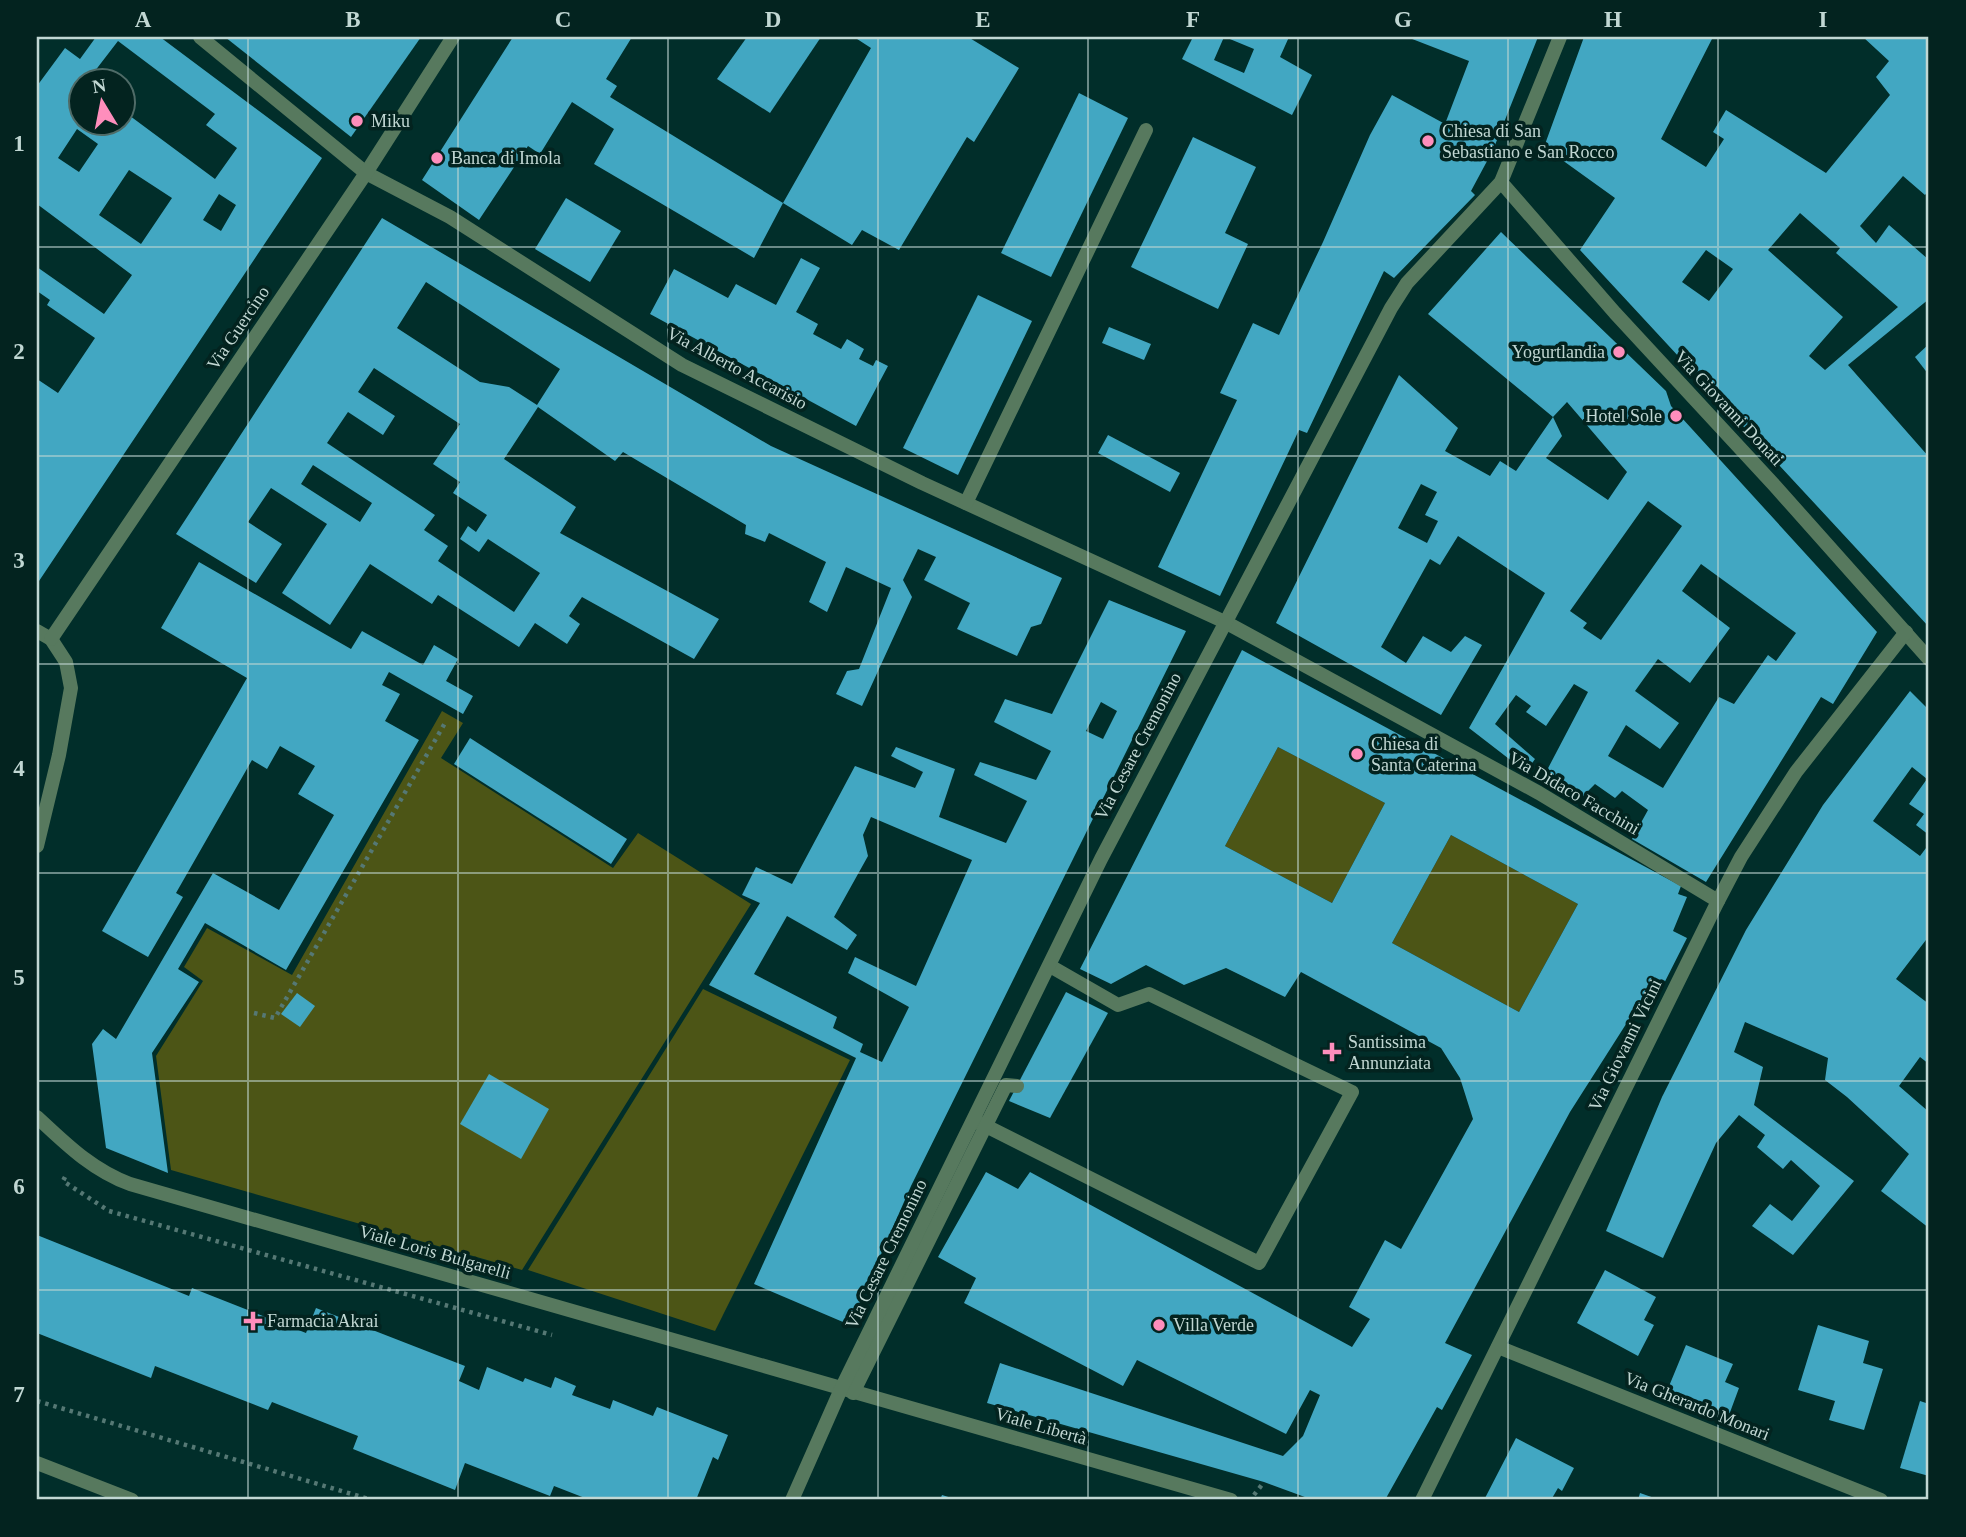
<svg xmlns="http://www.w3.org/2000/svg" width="1966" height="1537" font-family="'Times New Roman',serif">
<rect width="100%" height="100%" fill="#012e2a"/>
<g fill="#4c5516">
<polygon points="442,711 463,723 441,758 613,868 638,833 751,904 522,1270 171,1170 156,1056 203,981 184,967 207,928 292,975"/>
<polygon points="1278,747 1385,803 1332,903 1225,846"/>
<polygon points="1451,835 1578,904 1519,1012 1392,943"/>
<polygon points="703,989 850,1060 715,1331 528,1270"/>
</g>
<g fill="#42a7c2" fill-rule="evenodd">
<path d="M96,37H160L322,158L37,584V421L39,417L37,416V379L58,393L95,338L47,305L50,300L37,291V267L104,314L132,275L37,204V86L65,48L80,59ZM118,41L215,114L206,125L237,148L215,179L122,110V122H80V80H88ZM77,129L98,144L79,172L58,158ZM129,170L172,198L141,244L99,215ZM219,194L236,205L221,231L203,220Z"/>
<polygon points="225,37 421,37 351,137"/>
<polygon points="513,37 632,37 606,79 617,86 610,97 783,203 754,258 594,164 614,129 572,102 540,154 528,146 479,220 422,180"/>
<polygon points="747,37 821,37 770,113 717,79"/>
<polygon points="854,37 968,37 1019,68 974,142 967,137 899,250 862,230 852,245 783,203 871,48"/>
<polygon points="1193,37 1224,37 1214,60 1244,73 1254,49 1225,37 1289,37 1280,57 1312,75 1292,115 1182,59"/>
<polygon points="1407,37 1538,37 1493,150 1471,191 1475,195 1394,278 1384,271 1307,433 1299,430 1220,596 1158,567 1237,400 1220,393 1253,323 1279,335 1323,242 1370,135 1392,95 1445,124 1469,61"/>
<path d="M1584,37H1713L1661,139L1706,167L1724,139L1713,132L1726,110L1826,173L1890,95L1876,77L1889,61L1863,37H1929V190L1925,195L1903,176L1860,226L1876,243L1889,225L1929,260V299L1848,365L1929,457V627L1580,250L1615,198L1544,147ZM1800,213L1840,248L1836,253L1898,307L1825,370L1809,356L1843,317L1768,250ZM1706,250L1733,269L1709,301L1682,282Z"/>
<polygon points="1079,93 1128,118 1051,277 1001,253"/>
<polygon points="1193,137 1256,167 1225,233 1248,244 1218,309 1131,267"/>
<polygon points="566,198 621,231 590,282 535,249"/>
<path d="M382,218L771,446L1062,578L1041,624L1031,627L1017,656L957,629L970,603L924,580L936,557L918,549L903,580L912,597L862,706L836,694L847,671L859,669L891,588L846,567L827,612L809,602L826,562L769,533L765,542L745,534L746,525L623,452L615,461L538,407L504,459L576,507L560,533L719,619L694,659L582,597L569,616L580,624L567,644L535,623L519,647L438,595L432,604L370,564L330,625L282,593L327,524L271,488L248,522L282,544L256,583L176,534ZM426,282L560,369L537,405L509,387L480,382L397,328ZM374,368L460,424L433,464L460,482L453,493L487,515L476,532L468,526L460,539L479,552L488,539L540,573L514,612L438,561L448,546L424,530L435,515L327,443L348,412L383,435L395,416L358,392ZM313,465L372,503L360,522L301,484Z"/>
<path d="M1501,232L1666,391L1671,406L1877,632L1833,704L1821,697L1706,882L1632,839L1648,810L1622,791L1615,798L1595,784L1583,796L1545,774L1588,692L1574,684L1546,726L1526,712L1531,706L1516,695L1495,724L1535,759L1526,772L1469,728L1545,593L1458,536L1440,565L1430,559L1381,647L1406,663L1423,636L1451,652L1465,636L1482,645L1441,715L1276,623L1399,375L1458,428L1445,451L1490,476L1500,461L1516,471L1553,417L1562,436L1546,458L1608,500L1627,472L1567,402L1553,417L1428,314ZM1421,484L1437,492L1425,515L1438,521L1427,543L1398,528ZM1648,501L1682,526L1601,640L1583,628L1587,623L1570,611ZM1701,564L1796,633L1776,661L1768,655L1734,704L1719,697L1663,788L1608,756L1626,725L1660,749L1679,723L1635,691L1658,659L1690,683L1730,628L1682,591Z"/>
<polygon points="801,258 820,268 796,312 818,324 813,334 841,349 847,339 864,349 859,359 873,366 876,360 888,366 856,426 650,314 674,269 728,298 736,284 776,305"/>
<polygon points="978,295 1032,321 958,475 903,448"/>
<polygon points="1109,327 1151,344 1144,360 1102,343"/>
<polygon points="1929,344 1929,375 1915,357"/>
<polygon points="1108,435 1180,473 1170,492 1098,453"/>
<polygon points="199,562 351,649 362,631 423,665 434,645 458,659 446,681 473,696 463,714 389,672 382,685 400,694 385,721 419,740 286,970 205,923 178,969 199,982 152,1053 168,1173 106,1148 92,1044 103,1029 116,1039 213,873 279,910 334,815 298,794 315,766 280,746 267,769 252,760 176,893 183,897 148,957 102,931 247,678 161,628"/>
<path d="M1109,600L1186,631L911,1186L850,1325L754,1284L856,1058L709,985L760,903L742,895L756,867L792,884L855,766L915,788L923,772L891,756L896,747L955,769L939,817L1006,843L1027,801L974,775L980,762L1036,780L1051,751L994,722L1005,699L1052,714ZM1101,702L1117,711L1103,739L1086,731ZM871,817L972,860L916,986L855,957L848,973L909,1007L882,1062L860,1052L863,1044L833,1028L837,1017L754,974L787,916L847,950L857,935L834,917L868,856L863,835Z"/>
<path d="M1242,650L1681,886L1678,894L1687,897L1673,931L1687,938L1647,1017L1635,1010L1570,1112L1445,1343L1472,1355L1442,1410L1437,1407L1385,1500H1313L1264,1482L987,1403L1000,1363L1283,1456L1303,1436L1320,1395L1310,1390L1286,1434L1137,1360L1123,1386L964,1303L976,1278L938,1257L986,1172L1018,1189L1030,1172L1352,1347L1370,1319L1349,1307L1385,1240L1401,1249L1473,1119L1460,1078L1441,1048L1301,972L1285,997L1226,968L1184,985L1146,965L1111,984L1080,969ZM1278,747L1385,803L1332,903L1225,846ZM1451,835L1578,904L1519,1012L1392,943Z"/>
<polygon points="1910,691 1929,710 1929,835 1916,825 1924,814 1909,804 1927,779 1912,767 1873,821 1920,856 1929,844 1929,936 1896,979 1929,1004 1929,1064 1920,1057 1899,1086 1929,1112 1929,1228 1881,1191 1909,1154 1847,1097 1825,1080 1828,1058 1745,1022 1734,1052 1763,1067 1754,1105 1854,1181 1793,1255 1752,1226 1770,1204 1792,1221 1820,1186 1791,1160 1783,1169 1757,1147 1765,1135 1739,1115 1716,1143 1663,1258 1606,1231 1662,1097 1746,930 1823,805"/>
<polygon points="470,738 627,839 611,864 454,764"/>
<polygon points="1066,992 1108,1013 1050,1118 1009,1101"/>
<polygon points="297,993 315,1006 300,1027 281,1014"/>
<polygon points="489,1074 549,1109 521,1159 460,1124"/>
<polygon points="37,1235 189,1296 192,1288 306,1333 316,1308 465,1366 459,1381 479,1390 487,1367 523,1382 525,1378 551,1388 555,1377 576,1386 572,1395 610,1409 613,1400 653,1416 657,1407 728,1435 718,1460 713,1457 696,1500 590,1500 554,1486 550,1496 465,1463 455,1490 353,1449 358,1436 272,1402 268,1410 155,1366 151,1378 37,1333"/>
<polygon points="1605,1270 1656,1297 1644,1320 1654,1325 1638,1356 1577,1323"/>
<polygon points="1818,1325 1869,1341 1863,1363 1883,1369 1864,1430 1829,1420 1835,1401 1798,1390"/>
<polygon points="1686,1345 1733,1364 1725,1382 1739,1388 1729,1415 1667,1391"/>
<polygon points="1920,1401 1929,1404 1929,1476 1900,1468"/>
<polygon points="1516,1438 1574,1468 1562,1491 1558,1488 1551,1500 1484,1500"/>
<polygon points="1640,1493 1660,1500 1638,1500"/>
<polygon points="942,1495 958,1500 940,1500"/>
</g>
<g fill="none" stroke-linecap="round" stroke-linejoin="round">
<g stroke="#557874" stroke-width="4.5" stroke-dasharray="3.5 5" stroke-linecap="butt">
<polyline points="254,1013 275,1018 445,723"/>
<polyline points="65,1177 63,1181 109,1211 552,1335"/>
<polyline points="37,1401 372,1500"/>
<polyline points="1254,1495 1264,1482"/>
</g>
<polyline stroke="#57795e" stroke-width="14" points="976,1121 1259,1263 1352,1092 1149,994 1118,1005 1050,966"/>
<g stroke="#57795e" stroke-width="14">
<polyline points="200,37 366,173 450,217 682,365 922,483 1225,622 1539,793 1718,901"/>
<polyline points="1501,182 1615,313 1775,486 1929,659"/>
<polyline points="966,503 1146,130"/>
<polyline points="37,631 51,639 66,662 71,688 59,755 37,846"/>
<polyline points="51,639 366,173 453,37"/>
<path d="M37,1117C66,1144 92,1170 130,1184L1231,1500"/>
<polyline points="1498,1347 1881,1500"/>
<polyline points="853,1393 1006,1085 1017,1086"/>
<polyline points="792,1500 841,1389 1101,859 1391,308 1407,283 1501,182 1560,37"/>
<polyline points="1422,1500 1718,901 1741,857 1796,772 1906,632"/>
</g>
<polyline stroke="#57795e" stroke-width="14" points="37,1463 132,1500"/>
</g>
<path fill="none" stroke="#c1d7d3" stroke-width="2" stroke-opacity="0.55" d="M248,37V1500M458,37V1500M668,37V1500M878,37V1500M1088,37V1500M1298,37V1500M1508,37V1500M1718,37V1500M37,247H1929M37,456H1929M37,664H1929M37,873H1929M37,1081H1929M37,1290H1929"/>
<g fill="#fe8ebc" stroke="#03231f" stroke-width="2.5">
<circle cx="357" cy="121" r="7"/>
<circle cx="1428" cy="141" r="7"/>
<circle cx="437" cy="158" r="7"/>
<circle cx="1619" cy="352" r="7"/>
<circle cx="1676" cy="416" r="7"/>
<circle cx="1357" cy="754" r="7"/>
<path d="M1328.5 1041.5h7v7h7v7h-7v7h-7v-7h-7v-7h7z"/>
<path d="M249.5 1310.5h7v7h7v7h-7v7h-7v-7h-7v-7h7z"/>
<circle cx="1159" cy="1325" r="7"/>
</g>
<g text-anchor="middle" stroke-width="7" stroke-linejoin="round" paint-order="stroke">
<g font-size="18" fill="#c1d7d3" stroke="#03231f" text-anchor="start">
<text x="371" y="127">Miku</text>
<text x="1442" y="137">Chiesa di San<tspan x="1442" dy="21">Sebastiano e San Rocco</tspan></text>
<text x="451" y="164">Banca di Imola</text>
<text x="1605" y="358" text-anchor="end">Yogurtlandia</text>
<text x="1662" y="422" text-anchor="end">Hotel Sole</text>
<text x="1371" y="750">Chiesa di<tspan x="1371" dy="21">Santa Caterina</tspan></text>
<text x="1348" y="1048">Santissima<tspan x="1348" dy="21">Annunziata</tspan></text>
<text x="267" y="1327">Farmacia Akrai</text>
<text x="1173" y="1331">Villa Verde</text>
</g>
<g font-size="18" fill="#c1d7d3" stroke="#03231f">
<text transform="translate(238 328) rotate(-56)" y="6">Via Guercino</text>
<text transform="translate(737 368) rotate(28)" y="6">Via Alberto Accarisio</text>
<text transform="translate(1729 408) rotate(47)" y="6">Via Giovanni Donati</text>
<text transform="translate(1138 746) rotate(-62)" y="6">Via Cesare Cremonino</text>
<text transform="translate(1574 793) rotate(30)" y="6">Via Didaco Facchini</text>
<text transform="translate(1625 1045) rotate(-64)" y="6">Via Giovanni Vicini</text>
<text transform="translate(435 1252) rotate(16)" y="6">Viale Loris Bulgarelli</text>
<text transform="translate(886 1254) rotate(-64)" y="6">Via Cesare Cremonino</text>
<text transform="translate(1697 1406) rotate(22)" y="6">Via Gherardo Monari</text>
<text transform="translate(1041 1426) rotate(16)" y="6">Viale Libertà</text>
</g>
</g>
<rect width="1966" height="1537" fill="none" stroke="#03231f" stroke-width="77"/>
<g transform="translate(102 102) rotate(350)"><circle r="33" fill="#03231f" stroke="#4f6b67" stroke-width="2"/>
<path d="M0-5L12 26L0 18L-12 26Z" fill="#fe8ebc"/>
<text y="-10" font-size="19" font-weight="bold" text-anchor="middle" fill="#c1d7d3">N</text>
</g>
<rect x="38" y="38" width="1889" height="1460" fill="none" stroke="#c1d7d3" stroke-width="2.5"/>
<g font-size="23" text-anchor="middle" font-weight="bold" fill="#c1d7d3">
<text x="143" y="27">A</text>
<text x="353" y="27">B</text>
<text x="563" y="27">C</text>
<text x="773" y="27">D</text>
<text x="983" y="27">E</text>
<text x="1193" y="27">F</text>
<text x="1403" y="27">G</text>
<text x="1613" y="27">H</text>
<text x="1823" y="27">I</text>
<text x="19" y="151">1</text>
<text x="19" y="359">2</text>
<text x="19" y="568">3</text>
<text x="19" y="776">4</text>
<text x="19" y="985">5</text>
<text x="19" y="1194">6</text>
<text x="19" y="1402">7</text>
</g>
</svg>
